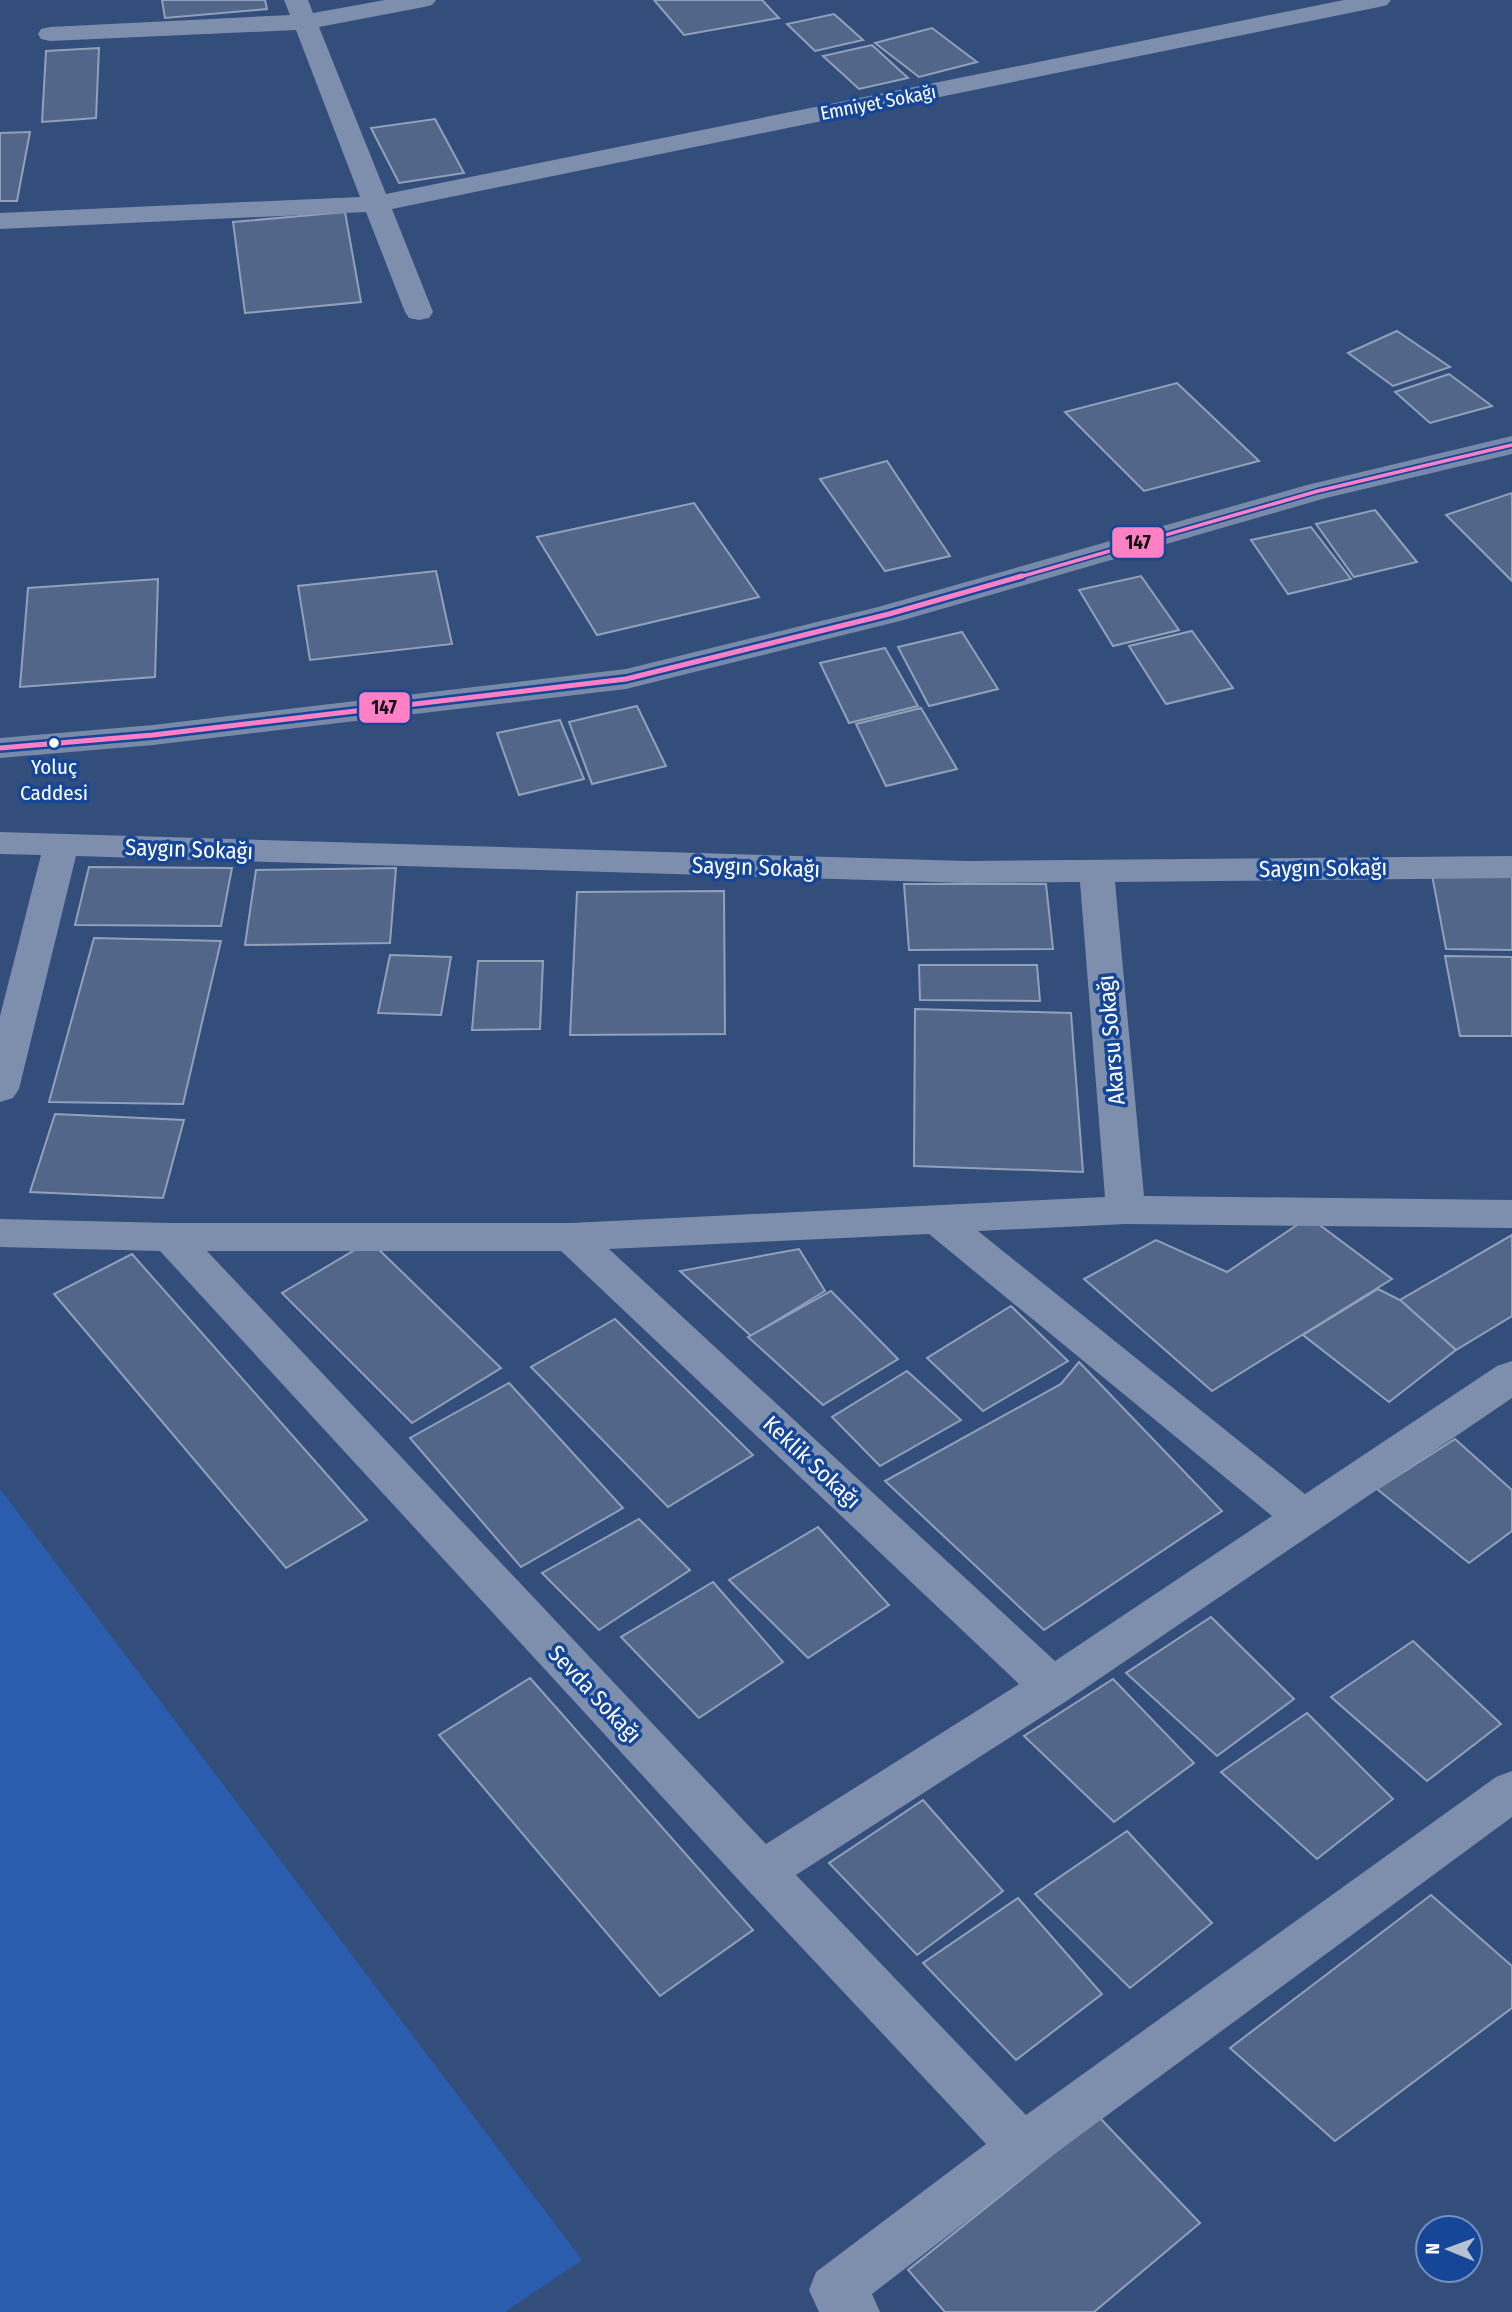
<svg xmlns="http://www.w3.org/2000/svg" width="1512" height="2312" font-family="'Fira Sans Condensed',sans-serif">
<rect width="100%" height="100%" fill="#334e7b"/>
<polygon fill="#2b5dae" points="0,1489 582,2260 505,2312 0,2312"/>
<g fill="#516689" stroke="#92a1ba" stroke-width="2">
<polygon points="162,0 265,0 267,9 165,18"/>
<polygon points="654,0 762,0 779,18 684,35"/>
<polygon points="834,14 863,40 815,51 787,24"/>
<polygon points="932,28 977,62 919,77 875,43"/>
<polygon points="872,45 908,78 859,89 823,56"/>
<polygon points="99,48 96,118 42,122 46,51"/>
<polygon points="435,119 464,173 399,183 371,128"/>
<polygon points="30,132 17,201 0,201 0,133"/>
<polygon points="345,212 361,302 245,313 233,222"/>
<polygon points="1397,331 1450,367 1393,386 1348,353"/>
<polygon points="1449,374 1492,406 1430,423 1395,392"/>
<polygon points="1177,383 1259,461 1144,491 1065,412"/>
<polygon points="887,461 950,556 885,571 820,479"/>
<polygon points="1512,493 1512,581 1446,515"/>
<polygon points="694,503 759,597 597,635 537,537"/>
<polygon points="1375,510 1417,562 1354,577 1316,524"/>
<polygon points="1311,527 1351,579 1288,594 1251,540"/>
<polygon points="436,571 452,644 310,660 298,586"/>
<polygon points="1141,576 1179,630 1113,646 1079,590"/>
<polygon points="158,579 155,677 20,687 28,588"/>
<polygon points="1192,631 1233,688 1166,704 1129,646"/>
<polygon points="962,632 998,689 929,706 898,647"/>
<polygon points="885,648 918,706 849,723 820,663"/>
<polygon points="637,706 666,766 592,784 569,722"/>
<polygon points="921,708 957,769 886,786 856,724"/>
<polygon points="560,720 584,779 519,795 497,733"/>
<polygon points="89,867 232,868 221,926 75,925"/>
<polygon points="396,868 390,943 245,945 256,870"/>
<polygon points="1432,875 1512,876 1512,950 1446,949"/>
<polygon points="904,884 1046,884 1053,949 909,950"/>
<polygon points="724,891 725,1034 570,1035 577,892"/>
<polygon points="94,938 221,941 183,1104 49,1102"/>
<polygon points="390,955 451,957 441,1015 378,1013"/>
<polygon points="1445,956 1512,957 1512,1036 1460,1036"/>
<polygon points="478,961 543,961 540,1029 472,1030"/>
<polygon points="919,965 1037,965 1040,1001 920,1000"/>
<polygon points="915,1009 1071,1013 1083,1172 914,1166"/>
<polygon points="55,1114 184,1120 163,1198 30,1192"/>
<polygon points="1309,1217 1392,1279 1212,1391 1084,1279 1156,1240 1227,1272"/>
<polygon points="1512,1235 1512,1316 1456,1350 1400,1300"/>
<polygon points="370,1241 501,1368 412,1423 282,1293"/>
<polygon points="799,1249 825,1291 751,1336 680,1271"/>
<polygon points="132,1254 367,1520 286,1568 54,1294"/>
<polygon points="1378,1289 1400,1300 1456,1350 1389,1402 1303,1335"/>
<polygon points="831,1291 898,1359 823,1405 748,1337"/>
<polygon points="1011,1306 1068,1361 983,1411 927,1358"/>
<polygon points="615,1319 753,1455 668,1507 531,1367"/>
<polygon points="1079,1362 1222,1511 1044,1630 885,1481 1061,1384"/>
<polygon points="907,1371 961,1420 880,1466 832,1417"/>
<polygon points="509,1383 623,1508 521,1567 410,1438"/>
<polygon points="1455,1439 1512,1490 1512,1531 1469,1563 1377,1489"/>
<polygon points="639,1519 690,1570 599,1630 542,1573"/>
<polygon points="818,1527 889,1605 808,1658 729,1580"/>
<polygon points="713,1582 783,1662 699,1718 621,1637"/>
<polygon points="1211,1617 1294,1699 1217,1756 1126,1673"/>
<polygon points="1413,1641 1501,1724 1427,1781 1331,1697"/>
<polygon points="530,1678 753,1930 660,1996 439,1735"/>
<polygon points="1113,1679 1194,1763 1114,1822 1024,1736"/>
<polygon points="1307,1713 1393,1799 1317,1859 1221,1772"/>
<polygon points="923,1800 1003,1891 917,1955 829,1863"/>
<polygon points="1127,1831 1212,1923 1130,1988 1035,1894"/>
<polygon points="1431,1895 1512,1966 1512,2008 1335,2141 1230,2048"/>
<polygon points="1018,1898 1102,1994 1016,2060 923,1963"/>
<polygon points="1099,2117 1200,2223 1094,2312 945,2312 908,2270"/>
</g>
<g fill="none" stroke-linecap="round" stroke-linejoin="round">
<g fill="#7e8fad" fill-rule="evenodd">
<polygon points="284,0 308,0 313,13 385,0 436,0 432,5 424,7 319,27 386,194 1344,0 1391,0 1387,5 1379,7 392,209 433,312 429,318 419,320 409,318 405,312 366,212 0,229 0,213 360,197 296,30 50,41 41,39 38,34 41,29 50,27 290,15"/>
<path d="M0,832L966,861L1512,856V878L1115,882L1144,1196L1512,1200V1228L1126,1224L978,1231L1305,1494L1497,1366L1512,1361V1398L1068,1700L796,1875L1026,2115L1496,1777L1512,1771V1817L1041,2164L872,2294L880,2312H819L809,2290L816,2272L986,2144L745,1887L160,1251L0,1247V1219L170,1223H571L1105,1197L1080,882L966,883L76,856L19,1089L13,1098L0,1102V1016L41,855L0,854ZM929,1234L1272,1516L1055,1661L609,1249ZM207,1251H561L1019,1684L766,1844Z"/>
</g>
<polygon fill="#798aa9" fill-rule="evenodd" points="1512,436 1512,454 1326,498 900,621 626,689 153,745 0,758 0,738 153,725 626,669 878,607 1307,485"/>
<g stroke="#164698" stroke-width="7">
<polyline id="bus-1-far1" points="1016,578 1318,491 1512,445"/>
</g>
<g stroke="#164698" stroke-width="10">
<polyline id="bus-1" points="0,748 153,735 626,679 889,614 1022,576"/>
</g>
<use href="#bus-1-far1" stroke="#ff80c5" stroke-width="3.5"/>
<use href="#bus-1" stroke="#ff80c5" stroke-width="5"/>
</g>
<circle fill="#fff" stroke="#164698" stroke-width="2.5" cx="54" cy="743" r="6"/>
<g text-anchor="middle" stroke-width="7" stroke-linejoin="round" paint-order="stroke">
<g font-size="19" fill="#fff" stroke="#164698">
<text transform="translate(878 102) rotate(-11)" y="7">Emniyet Sokağı</text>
</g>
<g font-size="21" fill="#fff" stroke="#164698">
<text x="54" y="774">Yoluç<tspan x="54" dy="26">Caddesi</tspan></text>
</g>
<g font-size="23" fill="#fff" stroke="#164698">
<text transform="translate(189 849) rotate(2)" y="8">Saygın Sokağı</text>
<text transform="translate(756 867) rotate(2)" y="8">Saygın Sokağı</text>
<text transform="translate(1323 868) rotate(-1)" y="8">Saygın Sokağı</text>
<text transform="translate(1111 1040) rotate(-95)" y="8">Akarsu Sokağı</text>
<text transform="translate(812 1462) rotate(43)" y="8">Keklik Sokağı</text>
<text transform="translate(595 1694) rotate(47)" y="8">Sevda Sokağı</text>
</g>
</g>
<g stroke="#164698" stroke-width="2.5">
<rect x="1111" y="526" width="54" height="33" rx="7" fill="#ff80c5"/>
<rect x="358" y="691" width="53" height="33" rx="7" fill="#ff80c5"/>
</g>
<g font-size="19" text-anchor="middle" font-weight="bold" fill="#111">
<text x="1138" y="549">147</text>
<text x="384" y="714">147</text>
</g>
<g transform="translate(1449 2249) rotate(271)"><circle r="33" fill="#164698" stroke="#7390c1" stroke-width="2"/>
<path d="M0-5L12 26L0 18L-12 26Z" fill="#b8c1d1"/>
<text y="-10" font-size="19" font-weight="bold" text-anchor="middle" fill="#ffffff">N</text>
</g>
</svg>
